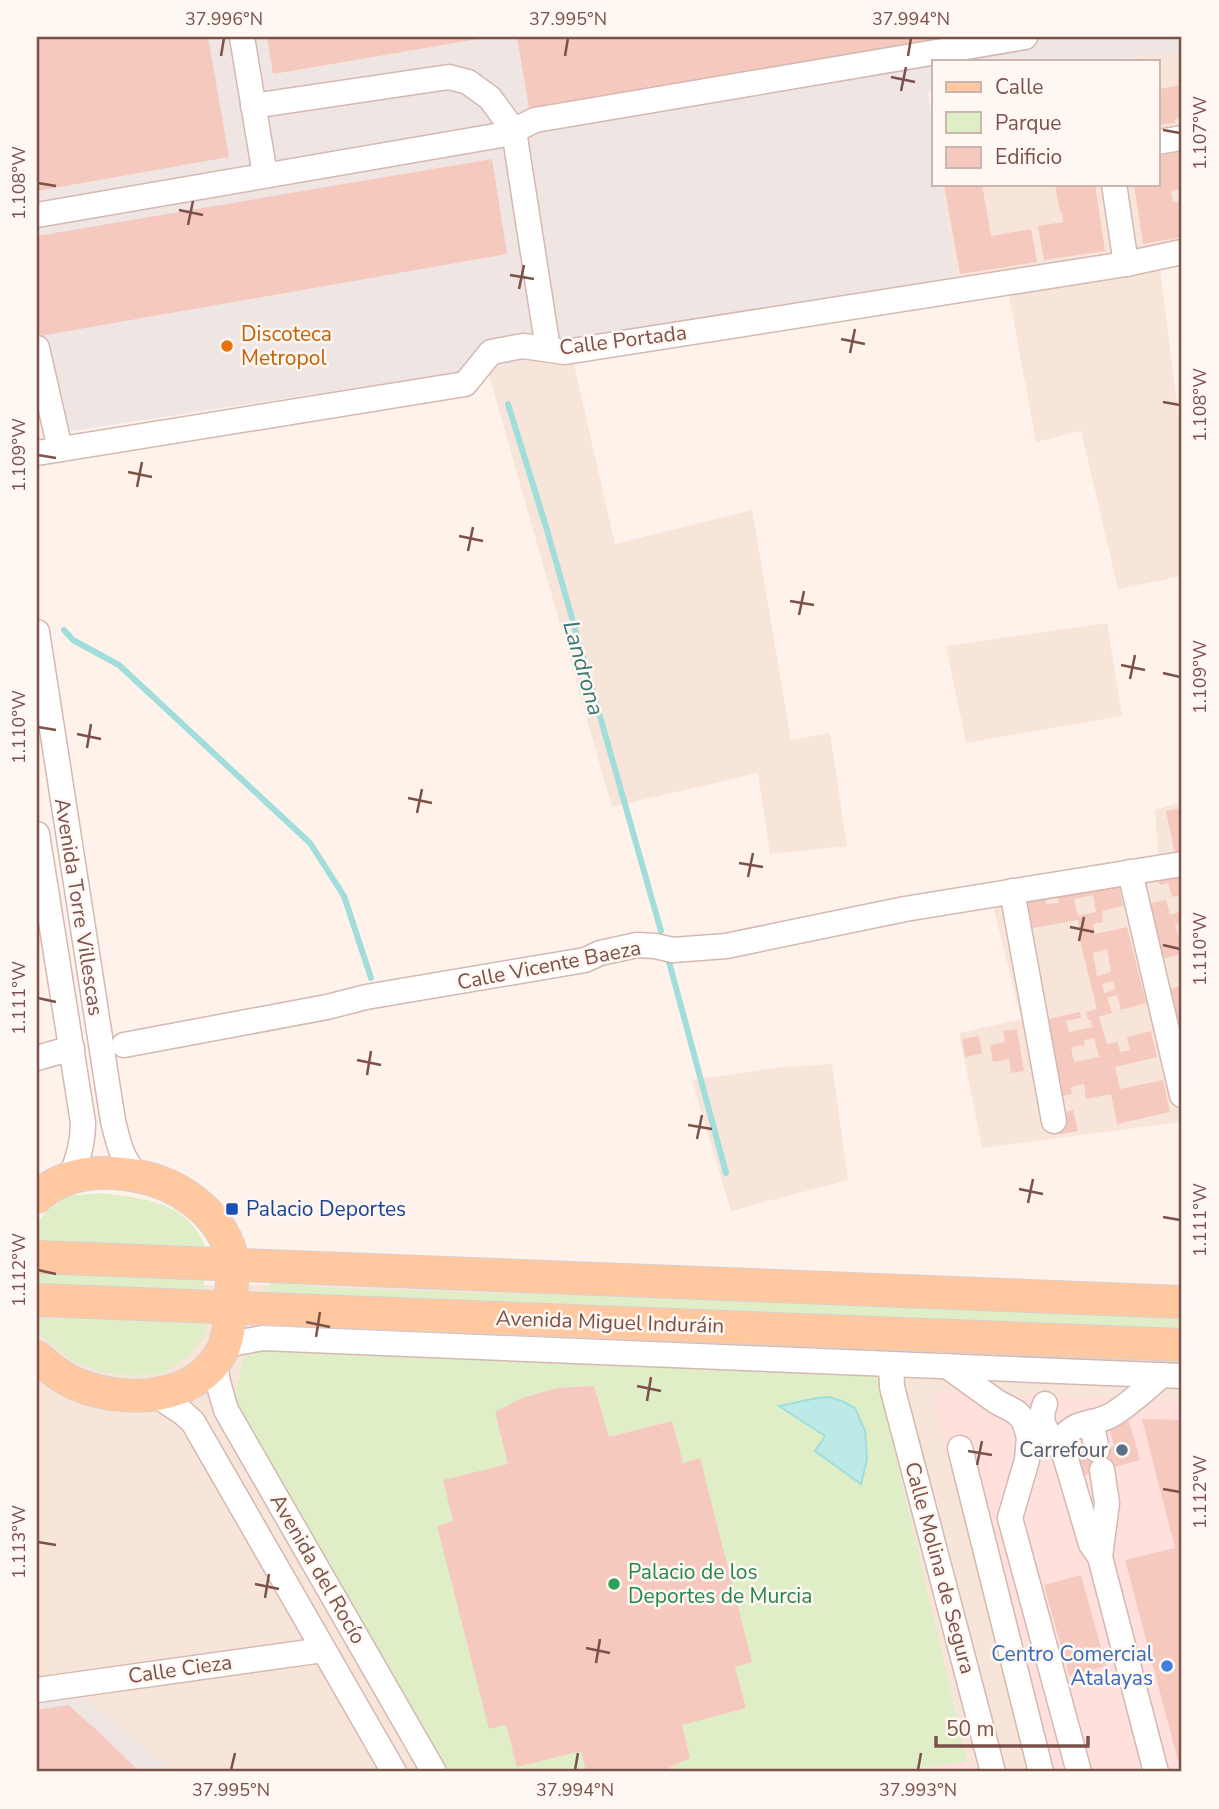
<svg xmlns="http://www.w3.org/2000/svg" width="1219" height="1809" font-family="'Nunito Sans',sans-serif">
<rect width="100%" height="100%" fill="#fef2ea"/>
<g fill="#f8e5da">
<polygon points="1182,49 1182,264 1160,268 1182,444 1182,576 1118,589 1081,431 1036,442 1008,290 959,296 942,184 1158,184 1158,61 1112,61"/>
<polygon points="571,351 615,544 752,510 791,740 830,733 847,846 770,854 758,773 612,807 487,368"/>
<polygon points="1107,623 1122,716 966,743 946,646"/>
<polygon points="1182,802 1182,1122 982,1148 959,1033 1021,1019 988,886 1158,855 1155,810"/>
<polygon points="832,1064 848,1180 731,1211 692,1080 783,1067"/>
<polygon points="296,1284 1182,1291 1182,1772 37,1772 37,1287"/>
</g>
<g fill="#ffe0dd">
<polygon points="938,1392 1182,1401 1182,1772 1028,1772 932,1394"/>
<polygon points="967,1761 970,1772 899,1772"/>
</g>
<g fill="#efe6e3">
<polygon points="37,37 1182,37 1182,49 1112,61 934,61 934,92 928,93 934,128 934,184 942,184 959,296 45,435 37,396"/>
<polygon points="56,1676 175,1772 37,1772 37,1678"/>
</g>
<g fill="#dfeec6">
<path d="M99,1193C142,1198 186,1200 205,1246L37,1243V1222L47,1211L68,1196Z"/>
<polygon points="38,1272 204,1279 205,1291 38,1284"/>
<polygon points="270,1282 331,1288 602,1296 1182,1317 1182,1332 268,1296"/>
<polygon points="37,1318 207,1323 204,1337 189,1356 162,1374 130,1375 100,1372 73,1361 40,1335"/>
<polygon points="256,1347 854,1371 877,1377 967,1761 899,1772 660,1772 690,1758 682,1725 746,1708 735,1667 699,1458 683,1463 671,1421 609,1437 594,1386 557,1388 522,1398 495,1412 508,1464 444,1480 453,1521 437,1526 489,1728 506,1725 517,1767 581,1751 586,1772 448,1772 234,1401 244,1358"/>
</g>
<polygon fill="#bceae7" stroke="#a1ddda" stroke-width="2" points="829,1397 842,1401 855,1408 865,1431 867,1460 861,1484 815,1451 825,1436 779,1406 817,1398"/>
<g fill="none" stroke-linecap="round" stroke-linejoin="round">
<g stroke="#a1ddda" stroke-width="6">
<polyline points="508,404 547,530 661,931"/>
<polyline points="64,630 73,640 119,665 310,843 344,896 371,978"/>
<polyline points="666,957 668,958 726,1173"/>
</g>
</g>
<g fill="#f6c9bf" fill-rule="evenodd">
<polygon points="37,37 208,37 229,157 37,191"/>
<polygon points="267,37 484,37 484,38 273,74"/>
<polygon points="517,37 949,37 949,38 529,108"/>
<polygon points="1182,85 1182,117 1175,119 1175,123 1158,125 1158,89"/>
<polygon points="1182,152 1182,189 1171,191 1173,202 1182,201 1182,237 1143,244 1134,184 1158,184 1158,156"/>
<polygon points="492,159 507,254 40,336 37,319 37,236"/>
<polygon points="944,184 982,184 991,236 1031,229 1037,262 960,274"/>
<polygon points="1055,184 1095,184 1105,251 1044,260 1038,226 1063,222 1062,212 1060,213"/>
<polygon points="1182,808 1182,854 1175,855 1166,811"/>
<polygon points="1182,871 1182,895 1172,897 1168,883 1160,885 1156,876"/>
<path d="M1118,880L1123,906L1102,911L1103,922L1093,924L1095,934L1127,927L1146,1003L1121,1010L1117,995L1107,998L1112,1013L1099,1017L1107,1044L1118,1042L1120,1052L1130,1050L1127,1037L1151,1031L1157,1057L1115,1067L1120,1089L1163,1080L1170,1112L1117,1124L1111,1094L1086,1099L1084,1084L1071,1087L1072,1094L1053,1098L1039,1021L1080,1012L1081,1018L1066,1021L1069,1032L1092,1027L1091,1020H1088L1086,1012L1097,1009L1081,945L1078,920L1021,930L1017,902L1045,896L1046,904L1059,903L1057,889ZM1093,895L1096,912L1078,916L1074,899ZM1107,949L1111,972L1097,976L1093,953ZM1113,981L1115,990L1104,993L1102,984ZM1094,1038L1099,1057L1074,1062L1071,1047L1085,1045L1084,1040Z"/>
<polygon points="1166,900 1170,915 1182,911 1182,923 1175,924 1182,954 1154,961 1141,905"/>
<polygon points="1182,986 1182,1080 1161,991"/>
<polygon points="1017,1029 1024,1071 1011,1073 1009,1059 993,1062 990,1045 1005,1042 1003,1031"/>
<polygon points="979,1036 982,1054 965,1057 962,1039"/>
<polygon points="1073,1110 1078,1131 1060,1134 1057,1117 1067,1115 1066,1112"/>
<polygon points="594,1386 609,1437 672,1421 683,1463 700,1458 752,1662 735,1667 746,1708 682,1725 690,1758 660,1772 586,1772 581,1751 517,1767 506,1725 489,1729 437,1526 453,1521 443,1480 508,1464 495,1412 522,1398 557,1388"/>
<polygon points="1142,1419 1182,1420 1182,1772 1181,1772 1125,1560 1175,1548"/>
<polygon points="1129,1421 1140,1460 1081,1476 1076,1456 1114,1446 1109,1426"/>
<polygon points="1081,1575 1106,1666 1069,1676 1044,1585"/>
<polygon points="68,1705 99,1732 140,1772 37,1772 37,1710"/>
</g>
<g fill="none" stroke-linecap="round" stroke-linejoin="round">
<g stroke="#d4b8b1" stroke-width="27">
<g id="minor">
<polyline points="242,37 265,175"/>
<polyline points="253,106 449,77 468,82 490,98 514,131 548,349"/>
<polyline points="1158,142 1182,138"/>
<polyline points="1114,184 1126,264"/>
<polyline points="37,215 507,134 535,120 1025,37"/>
<polyline points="37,348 60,449"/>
<polyline points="37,453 465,384 491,352 523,346 565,352 1126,264 1182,252"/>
<path d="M37,632L113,1121C119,1144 121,1159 138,1176"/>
<path d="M37,834L83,1122C83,1142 79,1159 70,1177"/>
<polyline points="1130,872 1182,1095"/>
<polyline points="1012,891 1054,1121"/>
<polyline points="124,1045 327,1007 366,997 585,960 600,953 637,945 655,946 673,950 726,946 905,909 1182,864"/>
<polyline points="37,1058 72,1048"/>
<polyline points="224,1348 236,1343 263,1338 1182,1376"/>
<polyline points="215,1361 218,1382 226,1410 434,1772"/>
<polyline points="891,1364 892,1387 993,1772"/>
<polyline points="947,1366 997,1402 1016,1412 1023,1419 1026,1427 1029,1437 1027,1460 1010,1518 1079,1772"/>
<polyline points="156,1395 183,1413 193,1422 394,1772"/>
<path d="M1045,1404C1035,1430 1055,1436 1065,1456L1091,1544L1100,1557L1156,1772"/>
<polyline points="1091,1422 1097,1450"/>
<path d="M1058,1444C1075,1417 1092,1428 1115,1413C1132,1402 1147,1388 1162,1375"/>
<polyline points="960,1448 1041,1772"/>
<polyline points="1100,1557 1107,1503 1102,1470"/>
<polyline points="37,1690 323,1650"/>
</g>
</g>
<g stroke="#dacecc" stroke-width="34">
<g id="major">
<path d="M37,1197C65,1172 101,1169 137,1176C177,1183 220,1212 231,1254C234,1267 232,1282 231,1296C231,1311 229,1336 223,1349C197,1402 124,1404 76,1384C62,1378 48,1367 37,1357"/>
<polyline points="37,1257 1182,1302"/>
<polyline points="37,1300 1182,1345"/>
</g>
</g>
<use href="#minor" stroke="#fff" stroke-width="24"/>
<use href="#major" stroke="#ffc8a0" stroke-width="32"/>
</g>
<path fill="none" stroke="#7c514a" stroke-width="2.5" d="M221,56L224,38M565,56L568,38M908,56L911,38M891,77L915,82M901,91L906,67M1163,130L1180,133M38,183L56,186M179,210L203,215M188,225L193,201M510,275L534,279M519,289L524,265M841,339L865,344M850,353L855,329M1163,402L1180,405M38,455L56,458M128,472L152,477M137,487L142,462M459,536L483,541M468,551L473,527M790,601L814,605M799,615L804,591M1121,665L1145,670M1163,673L1180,677M1130,679L1135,655M38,727L56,730M77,734L101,739M87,748L91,724M408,798L432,803M417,813L422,789M739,863L763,867M748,877L753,853M1070,927L1094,932M1079,941L1084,917M1163,945L1180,949M38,998L56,1002M357,1060L381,1065M367,1075L371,1051M688,1125L712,1129M697,1139L702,1115M1019,1189L1043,1194M1028,1203L1033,1179M1163,1217L1180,1220M38,1270L56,1274M306,1322L330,1327M316,1337L320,1312M637,1386L661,1391M647,1401L651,1377M968,1451L992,1455M977,1465L982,1441M1163,1489L1180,1492M38,1542L56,1545M255,1584L279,1589M265,1598L269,1574M586,1648L610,1653M596,1663L600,1639M231,1770L235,1753M575,1770L578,1753M918,1770L921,1753"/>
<circle fill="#e8710a" stroke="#fff7f2" stroke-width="2.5" cx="227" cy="346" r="7"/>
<rect fill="#1a4fb4" stroke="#fff7f2" stroke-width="2.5" x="225" y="1202" width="14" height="14" rx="3.5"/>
<circle fill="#5c6f8a" stroke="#fff7f2" stroke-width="2.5" cx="1122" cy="1450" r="7"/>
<circle fill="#2e9e5b" stroke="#fff7f2" stroke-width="2.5" cx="614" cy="1584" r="7"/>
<circle fill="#3f7fe0" stroke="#fff7f2" stroke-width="2.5" cx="1167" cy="1666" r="7"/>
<g text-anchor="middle" stroke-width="5" stroke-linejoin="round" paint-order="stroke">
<g font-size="21" fill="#c56008" stroke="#fff7f2" text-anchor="start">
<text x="241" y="341">Discoteca<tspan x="241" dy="24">Metropol</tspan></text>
</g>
<g font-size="21" fill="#7c514a" stroke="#fff7f2">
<text transform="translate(623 340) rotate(-7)" y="7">Calle Portada</text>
<text transform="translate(79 907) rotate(81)" y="7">Avenida Torre Villescas</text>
<text transform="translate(549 965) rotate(-11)" y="7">Calle Vicente Baeza</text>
<text transform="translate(610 1322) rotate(2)" y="7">Avenida Miguel Induráin</text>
<text transform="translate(940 1568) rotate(75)" y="7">Calle Molina de Segura</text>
<text transform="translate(318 1569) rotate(60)" y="7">Avenida del Rocío</text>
<text transform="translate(180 1669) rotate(-8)" y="7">Calle Cieza</text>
</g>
<g font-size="21" fill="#164399" stroke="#fff7f2" text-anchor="start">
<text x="246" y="1216">Palacio Deportes</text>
</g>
<g font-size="21" fill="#4e5e75" stroke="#fff7f2" text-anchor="end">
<text x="1108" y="1457">Carrefour</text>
</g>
<g font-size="21" fill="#27864d" stroke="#fff7f2" text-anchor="start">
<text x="628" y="1579">Palacio de los<tspan x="628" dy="24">Deportes de Murcia</tspan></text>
</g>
<g font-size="21" fill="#366cbe" stroke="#fff7f2" text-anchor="end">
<text x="1153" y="1661">Centro Comercial<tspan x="1153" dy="24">Atalayas</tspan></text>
</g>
<g font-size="23" font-style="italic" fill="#397a77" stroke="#fff7f2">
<text transform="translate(584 668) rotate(74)" y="8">Landrona</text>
</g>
</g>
<rect width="1219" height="1809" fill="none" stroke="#fff7f2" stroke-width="77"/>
<rect x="932" y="60" width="228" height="126" fill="#fff7f2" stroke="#cbb5af" stroke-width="2"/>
<rect x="946" y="82" width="35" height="10" fill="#ffc8a0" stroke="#cbb5af" stroke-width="2"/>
<text x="995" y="94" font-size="21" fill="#7c514a">Calle</text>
<rect x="946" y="112" width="35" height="21" fill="#dfeec6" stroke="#cbb5af" stroke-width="2"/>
<text x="995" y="130" font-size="21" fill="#7c514a">Parque</text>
<rect x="946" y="147" width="35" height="21" fill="#f6c9bf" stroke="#cbb5af" stroke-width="2"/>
<text x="995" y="164" font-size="21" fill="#7c514a">Edificio</text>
<path d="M936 1736v10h152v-10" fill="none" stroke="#7c514a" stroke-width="3.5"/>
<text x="946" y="1736" font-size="21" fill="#7c514a" stroke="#fff7f2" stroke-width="5" paint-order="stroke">50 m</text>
<rect x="38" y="38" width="1142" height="1732" fill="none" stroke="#7c514a" stroke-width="2.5"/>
<g font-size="18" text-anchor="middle" fill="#7c514a">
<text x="224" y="25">37.996°N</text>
<text x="568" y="25">37.995°N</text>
<text x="911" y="25">37.994°N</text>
<text transform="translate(1200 133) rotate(-90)" y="6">1.107°W</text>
<text transform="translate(19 183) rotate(-90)" y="6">1.108°W</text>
<text transform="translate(1200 405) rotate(-90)" y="6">1.108°W</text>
<text transform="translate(19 455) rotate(-90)" y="6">1.109°W</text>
<text transform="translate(1200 677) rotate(-90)" y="6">1.109°W</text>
<text transform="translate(19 727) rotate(-90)" y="6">1.110°W</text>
<text transform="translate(1200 949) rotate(-90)" y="6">1.110°W</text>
<text transform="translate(19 998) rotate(-90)" y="6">1.111°W</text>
<text transform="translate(1200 1220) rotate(-90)" y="6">1.111°W</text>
<text transform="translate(19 1270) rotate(-90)" y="6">1.112°W</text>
<text transform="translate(1200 1492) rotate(-90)" y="6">1.112°W</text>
<text transform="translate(19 1542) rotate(-90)" y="6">1.113°W</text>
<text x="231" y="1796">37.995°N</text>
<text x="575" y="1796">37.994°N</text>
<text x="918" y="1796">37.993°N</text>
</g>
</svg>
